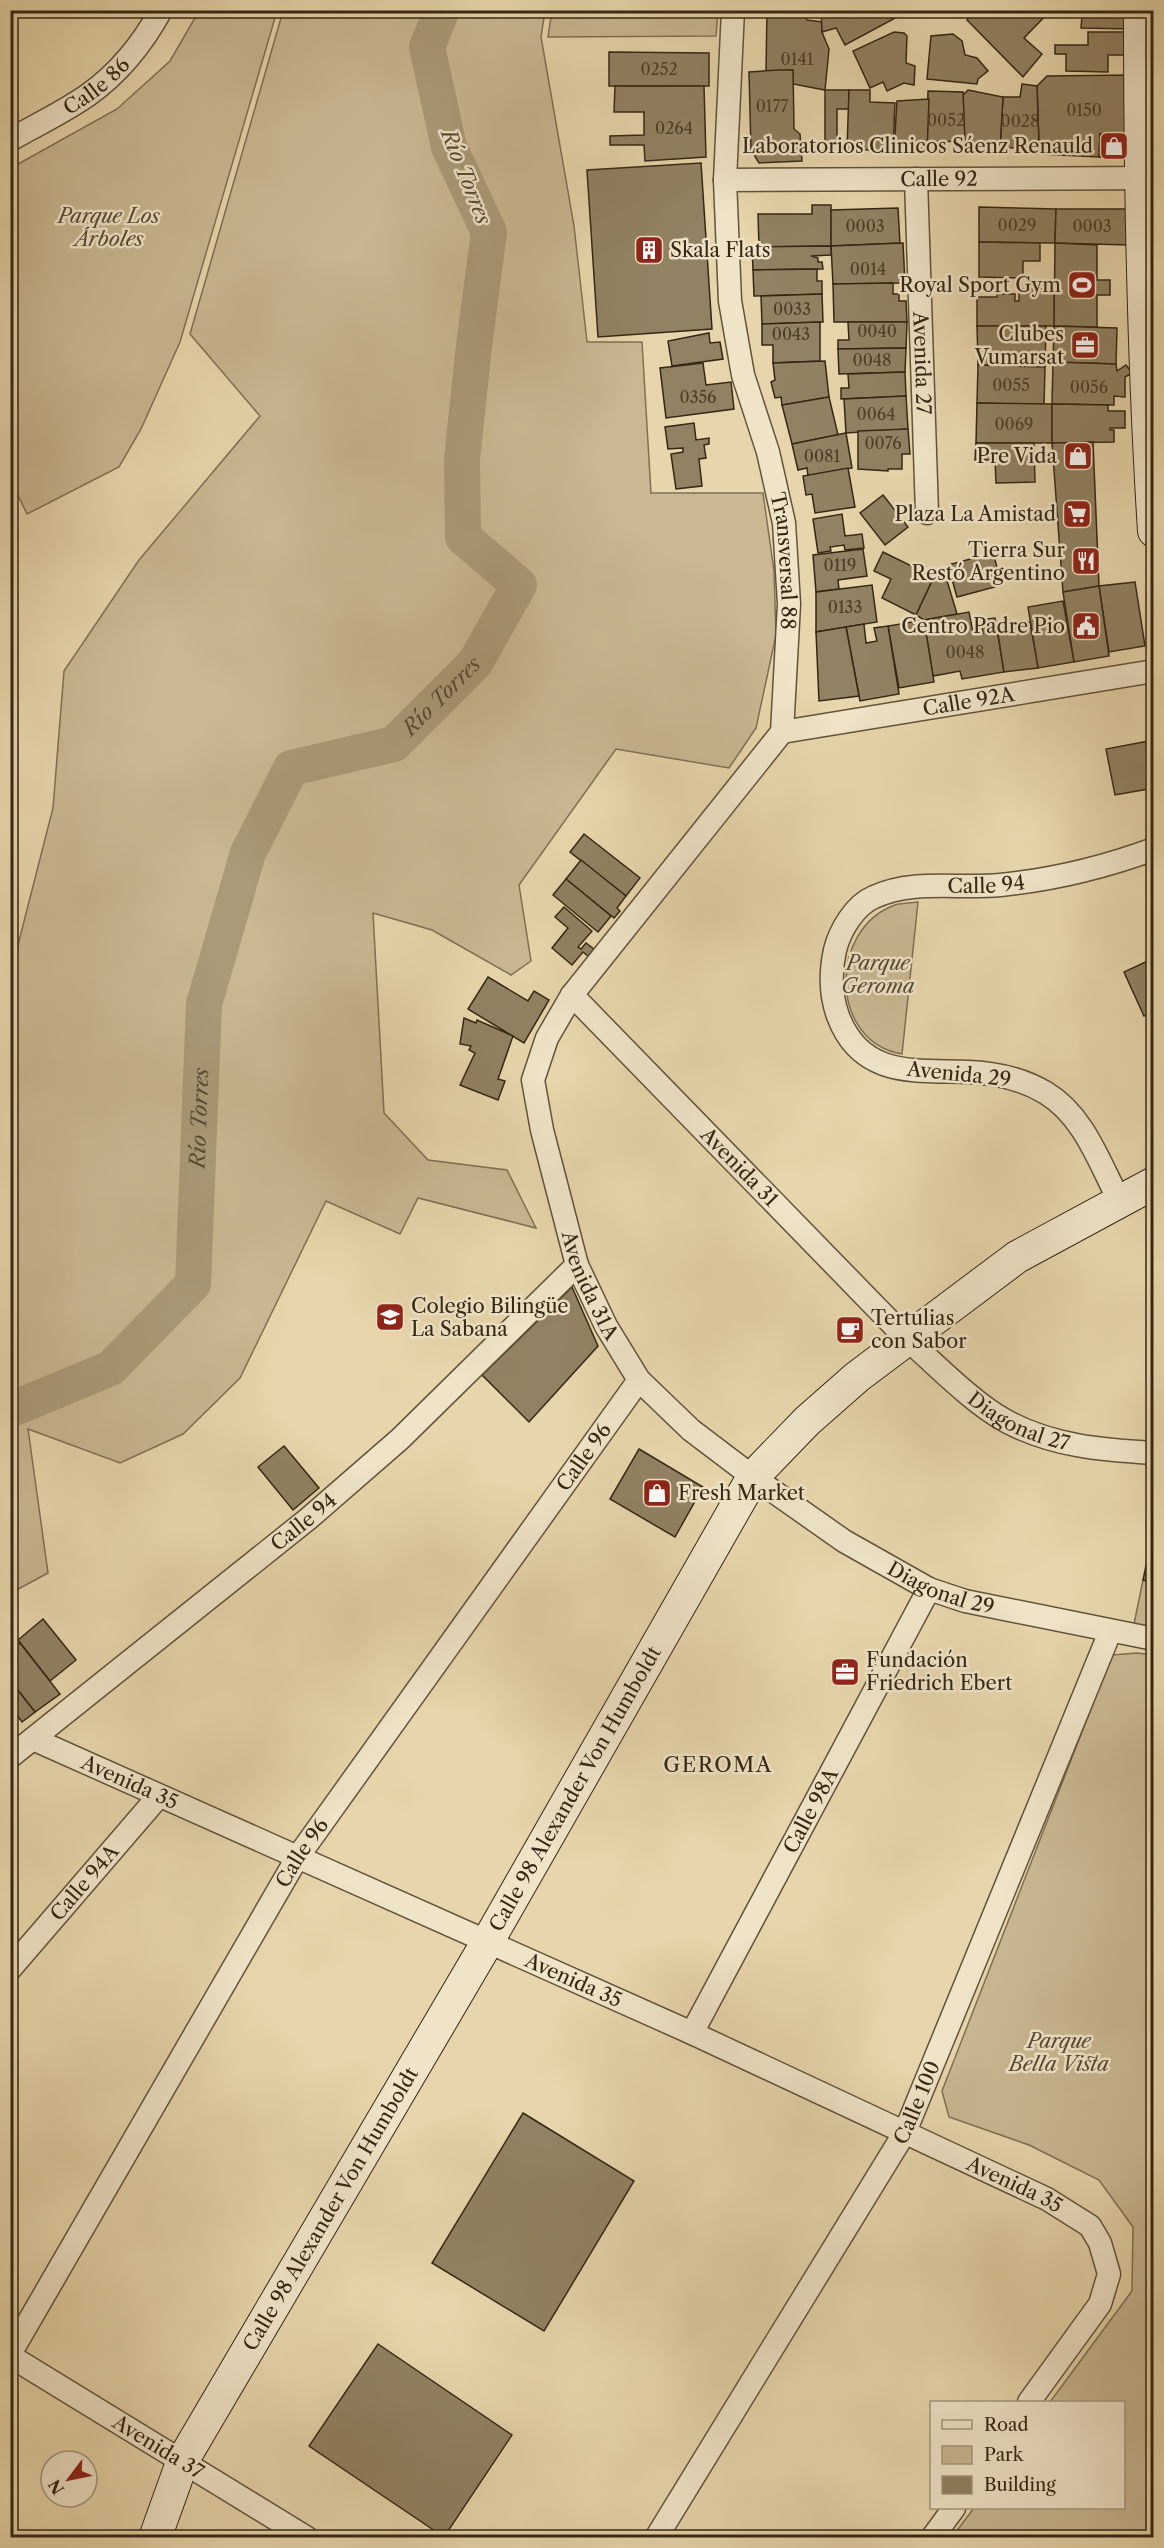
<svg xmlns="http://www.w3.org/2000/svg" width="1164" height="2548" font-family="'Libre Caslon Text',serif">
<rect width="100%" height="100%" fill="#e7d6ab"/>
<filter id="stains"><feTurbulence type="fractalNoise" baseFrequency=".00333" numOctaves="4"/><feColorMatrix values="0 0 0 0 .2 0 0 0 0 .09 0 0 0 0 .02 0 0 0 .5 -.17"/></filter>
<radialGradient id="worn" r=".72"><stop offset=".6" stop-color="#630" stop-opacity="0"/><stop offset="1" stop-color="#630" stop-opacity=".3"/></radialGradient>
<g fill="#c9b892" stroke="#7e7054" stroke-width="1.5">
<polygon points="199,11 277,11 180,342 141,429 119,467 27,514 11,481 11,168 117,109 170,61"/>
<polygon points="283,11 545,11 541,37 574,226 587,342 642,342 651,493 763,493 774,571 776,635 756,728 729,768 616,749 519,885 531,961 511,975 432,930 373,913 384,1113 428,1160 507,1170 536,1228 418,1198 400,1234 326,1201 240,1378 183,1434 120,1463 28,1429 48,1573 11,1593 10,999 19,941 53,808 64,671 139,560 260,416 190,334"/>
<polygon points="552,11 552,10 718,11 716,36 548,37"/>
<path d="M918,902L902,1054C829,1042 828,929 895,905C902,903 911,903 918,902Z"/>
<polygon points="1143,1580 1153,1583 1153,1628 1134,1624"/>
<polygon points="1137,1653 1153,1655 1153,2537 952,2537 974,2508 1124,2508 1124,2402 1050,2402 1132,2291 1133,2227 1099,2180 1029,2145 949,2117 942,2091 1112,1655"/>
</g>
<g fill="none" stroke-linecap="round" stroke-linejoin="round">
<path stroke="#aa9a78" stroke-width="36" id="s1" d="M10,1410L111,1368L193,1284L204,1004L248,853L291,768L394,744L475,663L519,585L463,537L462,459L474,346L489,232L449,147L427,47L442,10"/>
</g>
<g fill="#918263" stroke="#342715" stroke-width="1.5">
<polygon points="767,10 799,10 807,20 822,22 822,32 829,49 825,90 793,84 793,70 766,71"/>
<polygon points="821,10 910,10 845,45 836,28 822,32"/>
<polygon points="975,10 1051,10 1024,38 1042,54 1023,77 967,20"/>
<polygon points="1070,10 1133,10 1133,29 1081,28 1082,16 1070,16"/>
<polygon points="894,32 904,33 907,36 906,63 915,66 914,85 904,83 887,91 883,82 870,88 853,51"/>
<polygon points="1088,32 1135,32 1135,55 1108,55 1108,72 1066,71 1066,54 1055,54 1055,45 1088,45"/>
<polygon points="953,34 962,41 965,55 977,58 988,71 978,79 977,84 927,79 931,36"/>
<polygon points="609,52 709,53 709,86 609,86"/>
<polygon points="778,70 793,70 794,129 800,134 802,161 759,163 751,150 749,72"/>
<polygon points="1131,75 1130,135 1100,134 1099,157 1038,154 1039,145 1037,86 1047,76"/>
<polygon points="1022,84 1037,86 1039,145 1000,149 1003,97 1020,97"/>
<polygon points="615,86 704,86 706,157 645,161 644,145 610,145 610,136 644,135 644,112 614,112"/>
<polygon points="825,90 849,90 849,109 837,109 837,144 825,144"/>
<polygon points="849,90 870,90 870,102 895,103 893,151 847,149"/>
<polygon points="968,90 1003,97 1000,149 995,149 992,153 983,152 982,146 964,146 963,95"/>
<polygon points="928,91 963,92 965,141 927,142"/>
<polygon points="929,99 927,152 894,150 897,101"/>
<polygon points="1100,134 1130,135 1129,159 1099,157"/>
<polygon points="701,163 712,329 598,337 587,170"/>
<polygon points="812,205 831,205 831,246 759,247 758,214 812,214"/>
<polygon points="979,207 1056,209 1055,243 979,242"/>
<polygon points="898,208 900,243 831,246 831,210"/>
<polygon points="1056,209 1129,209 1129,245 1055,243"/>
<polygon points="979,242 1040,243 1040,261 1023,261 1023,278 979,277"/>
<polygon points="903,243 905,283 833,284 831,246"/>
<polygon points="1055,243 1097,245 1097,280 1110,280 1110,295 1097,295 1097,327 1054,326"/>
<polygon points="831,246 831,255 811,256 818,258 818,262 822,262 823,269 753,270 752,247"/>
<polygon points="817,269 817,281 822,281 822,294 754,296 753,270"/>
<polygon points="893,283 893,294 899,294 899,301 906,301 907,322 834,322 833,284"/>
<polygon points="1019,289 1054,289 1054,326 977,326 977,297 997,297 997,294 1015,294 1015,301 1019,301"/>
<polygon points="822,294 823,322 762,324 761,296"/>
<polygon points="820,322 820,361 773,363 773,345 762,345 762,324"/>
<polygon points="848,322 907,322 906,348 838,349 838,340 849,340"/>
<polygon points="977,326 1046,326 1045,367 978,365"/>
<polygon points="1054,326 1117,328 1116,364 1053,362"/>
<polygon points="709,333 710,343 720,342 723,359 672,366 668,341"/>
<polygon points="906,348 905,372 839,374 838,349"/>
<polygon points="825,361 829,397 782,405 781,397 775,398 771,382 775,380 773,363"/>
<polygon points="1053,362 1116,364 1117,371 1126,365 1132,373 1125,377 1125,397 1114,396 1114,405 1052,404"/>
<polygon points="703,363 706,385 731,382 734,409 666,418 660,368"/>
<polygon points="978,365 1045,367 1044,405 977,403"/>
<polygon points="905,372 906,396 841,399 841,388 849,388 848,374"/>
<polygon points="906,396 908,429 846,433 844,399"/>
<polygon points="829,397 838,435 792,444 782,405"/>
<polygon points="977,403 1052,404 1052,443 976,443"/>
<polygon points="1052,404 1108,405 1108,411 1125,411 1125,428 1110,428 1110,430 1114,430 1114,442 1052,443"/>
<polygon points="694,423 696,440 709,438 709,444 704,445 706,458 699,459 702,486 676,489 671,454 683,452 683,448 668,449 665,427"/>
<polygon points="908,429 910,454 902,454 902,469 888,469 888,471 858,469 858,431"/>
<polygon points="846,433 852,468 808,476 807,468 798,470 792,444"/>
<polygon points="1093,442 1099,586 1063,592 1052,443"/>
<polygon points="976,443 1034,443 1035,482 996,483 995,460 975,460"/>
<polygon points="848,468 855,507 815,513 812,494 806,495 803,476"/>
<polygon points="883,495 908,527 885,545 860,513"/>
<polygon points="842,514 845,536 862,534 864,548 845,550 844,545 830,547 831,551 818,553 813,519"/>
<polygon points="863,549 867,576 838,580 839,589 816,592 813,555"/>
<polygon points="883,552 934,577 916,615 882,598 891,579 874,571"/>
<polygon points="993,553 1002,585 957,597 948,565"/>
<polygon points="945,574 957,614 924,620 916,615 934,577"/>
<polygon points="1135,582 1145,646 1109,652 1099,586"/>
<polygon points="872,585 877,622 816,632 816,592"/>
<polygon points="1099,586 1109,656 1074,662 1063,592"/>
<polygon points="1063,601 1074,662 1038,668 1028,607"/>
<polygon points="969,612 973,633 983,633 981,620 995,618 1004,672 962,679 960,671 933,676 924,620"/>
<polygon points="924,620 934,682 899,688 888,626"/>
<polygon points="1030,622 1038,668 1004,672 997,627"/>
<polygon points="864,624 866,643 877,641 874,628 888,626 899,694 860,701 846,627"/>
<polygon points="846,627 859,696 819,701 816,632"/>
<polygon points="1154,740 1154,788 1115,795 1106,749"/>
<polygon points="584,834 640,878 626,896 570,852"/>
<polygon points="581,860 626,896 617,908 620,911 614,918 566,879"/>
<polygon points="566,879 611,916 598,932 553,895"/>
<polygon points="564,907 592,931 578,947 581,949 586,943 594,949 588,956 583,952 572,965 552,948 568,928 555,917"/>
<polygon points="1154,958 1154,1012 1144,1016 1124,972"/>
<polygon points="488,977 528,1001 534,991 549,1000 524,1043 468,1009"/>
<polygon points="464,1018 476,1023 477,1020 513,1036 498,1079 505,1081 498,1100 460,1085 475,1053 469,1050 471,1046 460,1044"/>
<polygon points="572,1287 598,1346 529,1422 482,1375"/>
<polygon points="284,1446 319,1488 293,1510 258,1467"/>
<polygon points="639,1449 703,1487 675,1537 610,1499"/>
<polygon points="1154,1528 1154,1583 1143,1580"/>
<polygon points="43,1619 76,1660 50,1681 18,1640"/>
<polygon points="20,1643 60,1694 35,1712 10,1680 10,1651"/>
<polygon points="10,1680 35,1712 22,1722 14,1711 10,1714"/>
<polygon points="523,2113 634,2181 544,2331 432,2263"/>
<polygon points="378,2344 512,2435 444,2537 309,2446"/>
</g>
<g fill="none" stroke-linecap="round" stroke-linejoin="round">
<g stroke="#61533a" stroke-width="25">
<g id="street">
<path id="s2" d="M733,10L725,180L730,301L743,375L768,452L784,523L789,604L782,732L572,995L547,1038L533,1080L542,1130L577,1265L606,1326L639,1380L691,1430L753,1477L844,1541L929,1589L965,1601L1154,1639"/>
<path id="s3" d="M10,140C36,125 64,112 88,95C119,73 143,43 161,10"/>
<path id="s4" d="M916,179L927,513"/>
<path id="s5" d="M725,180L1154,178"/>
<path id="s6" d="M782,732L1154,671"/>
<path id="s7" d="M572,995L907,1339C935,1364 973,1403 1006,1421C1052,1446 1102,1450 1154,1453"/>
<path id="s8" d="M1119,1200C1099,1162 1084,1116 1046,1093C1023,1079 995,1073 968,1072C915,1070 861,1078 838,1016C830,994 830,973 835,950C840,930 855,905 874,897C914,879 957,889 1000,885C1051,880 1105,867 1154,849"/>
<path id="s9" d="M33,1739L692,2033L1047,2199L1090,2226L1100,2243L1109,2274L1100,2304L1029,2402"/>
<path id="s10" d="M10,1757L308,1519L400,1439L577,1265"/>
<path id="s11" d="M10,1969L158,1797"/>
<path id="s12" d="M692,2033L929,1589"/>
<path id="s13" d="M10,2354L297,1858L639,1380"/>
<path id="s14" d="M10,2356L307,2538"/>
<path id="s15" d="M656,2538L905,2132L1110,1632"/>
<polyline points="932,2538 954,2508"/>
</g>
</g>
<g stroke="#342715" stroke-width="34">
<g id="secondary">
<path d="M1140,10C1140,184 1143,358 1154,531"/>
<path id="s16" d="M155,2538L183,2460L488,1941L753,1477L807,1421L857,1377L1017,1257L1154,1183"/>
</g>
</g>
<use href="#street" stroke="#efe4c8" stroke-width="22"/>
<use href="#secondary" stroke="#efe4c8" stroke-width="32"/>
</g>
<defs>
<g id="shop-square" transform="scale(1.5)"><rect x="-9" y="-9" width="18" height="18" rx="4" fill="#8f2418" stroke="#efe4c8"/><path d="M-5-2.5h2.3a2.7 3.5 0 0 1 5.4 0H5L5.5 6h-11ZM-1.5-2.5h3a1.5 2.3 0 0 0-3 0Z" fill="#fff"/></g>
<g id="building-square" transform="scale(1.5)"><rect x="-9" y="-9" width="18" height="18" rx="4" fill="#8f2418" stroke="#efe4c8"/><path d="M-4-6H4V6H1V3H-1V6H-4ZM-2.5-4.3h1.7v1.8h-1.7ZM.8-4.3h1.7v1.8H.8ZM-2.5-1h1.7V.8h-1.7ZM.8-1h1.7V.8H.8Z" fill="#fff"/></g>
<g id="stadium-square" transform="scale(1.5)"><rect x="-9" y="-9" width="18" height="18" rx="4" fill="#8f2418" stroke="#efe4c8"/><path d="M0-5a6.5 5 0 1 0 0 10a6.5 5 0 1 0 0-10ZM-3.5-1.8h7v3.6h-7Z" fill="#fff"/></g>
<g id="office-square" transform="scale(1.5)"><rect x="-9" y="-9" width="18" height="18" rx="4" fill="#8f2418" stroke="#efe4c8"/><path d="M-6-3h4V-5.5h4V-3h4V5H-6ZM-1-4.5V-3h2v-1.5ZM-6 0V1H6V0Z" fill="#fff"/></g>
<g id="supermarket-square" transform="scale(1.5)"><rect x="-9" y="-9" width="18" height="18" rx="4" fill="#8f2418" stroke="#efe4c8"/><path d="M-6-5.5h2.5l.6 2H6L4.5 2H-2.5L-4.4-4H-6ZM-1.5 3.2a1.3 1.3 0 1 0 .1 0ZM3 3.2a1.3 1.3 0 1 0 .1 0Z" fill="#fff"/></g>
<g id="restaurant-square" transform="scale(1.5)"><rect x="-9" y="-9" width="18" height="18" rx="4" fill="#8f2418" stroke="#efe4c8"/><path d="M-5-6h1v4h1v-4h1v4h1v-4h1v5L-1.5 .5V6h-2V.5L-5-1ZM5-6V6H3V1.5H1.5Q1.5-4 5-6Z" fill="#fff"/></g>
<g id="civic-square" transform="scale(1.5)"><rect x="-9" y="-9" width="18" height="18" rx="4" fill="#8f2418" stroke="#efe4c8"/><path d="M-.6-6.5H3V-4.5H.6V-3L4-1V1h2V6H-6V1h2V-1L-.6-3ZM-1.2 2.5V6h2.4V2.5Z" fill="#fff"/></g>
<g id="school-square" transform="scale(1.5)"><rect x="-9" y="-9" width="18" height="18" rx="4" fill="#8f2418" stroke="#efe4c8"/><path d="M0-5L7-2L0 1L-7-2ZM-4 1L0 2.5L4 1V4Q0 6-4 4Z" fill="#fff"/></g>
<g id="cafe-square" transform="scale(1.5)"><rect x="-9" y="-9" width="18" height="18" rx="4" fill="#8f2418" stroke="#efe4c8"/><path d="M-5.5-4.5H6V0H3Q3 3.5 0 3.5H-2.5Q-5.5 3.5-5.5 0ZM3-3.2v2h1.7v-2ZM-6 4.5H4V6H-6Z" fill="#fff"/></g>
</defs>
<g fill-rule="evenodd">
<use href="#shop-square" x="1114" y="146"/>
<use href="#building-square" x="649" y="250"/>
<use href="#stadium-square" x="1082" y="285"/>
<use href="#office-square" x="1085" y="345"/>
<use href="#shop-square" x="1078" y="456"/>
<use href="#supermarket-square" x="1077" y="514"/>
<use href="#restaurant-square" x="1086" y="561"/>
<use href="#civic-square" x="1086" y="626"/>
<use href="#school-square" x="390" y="1317"/>
<use href="#cafe-square" x="850" y="1330"/>
<use href="#shop-square" x="657" y="1493"/>
<use href="#office-square" x="845" y="1672"/>
</g>
<g text-anchor="middle" stroke-width="5" stroke-linejoin="round" paint-order="stroke">
<g font-size="16" fill="#4b3e28">
<text x="797" y="65">0141</text>
<text x="659" y="75">0252</text>
<text x="772" y="112">0177</text>
<text x="1084" y="116">0150</text>
<text x="946" y="126">0052</text>
<text x="1020" y="127">0028</text>
<text x="674" y="134">0264</text>
<text x="1017" y="231">0029</text>
<text x="865" y="232">0003</text>
<text x="1092" y="232">0003</text>
<text x="868" y="275">0014</text>
<text x="792" y="315">0033</text>
<text x="877" y="337">0040</text>
<text x="791" y="340">0043</text>
<text x="872" y="366">0048</text>
<text x="1011" y="391">0055</text>
<text x="1089" y="393">0056</text>
<text x="698" y="403">0356</text>
<text x="876" y="420">0064</text>
<text x="1014" y="430">0069</text>
<text x="883" y="449">0076</text>
<text x="822" y="462">0081</text>
<text x="840" y="571">0119</text>
<text x="845" y="613">0133</text>
<text x="965" y="658">0048</text>
</g>
<g font-size="20" fill="#342715" stroke="#efe4c8">
<text dy="7" stroke="none"><textPath href="#s3" startOffset="102">Calle 86</textPath></text>
<text dy="7" stroke="none"><textPath href="#s5" startOffset="214">Calle 92</textPath></text>
<text dy="7" stroke="none"><textPath href="#s4" startOffset="184">Avenida 27</textPath></text>
<text dy="7" stroke="none"><textPath href="#s2" startOffset="558">Transversal 88</textPath></text>
<text dy="7" stroke="none"><textPath href="#s6" startOffset="189">Calle 92A</textPath></text>
<text dy="7" stroke="none"><textPath href="#s8" startOffset="615">Calle 94</textPath></text>
<text transform="translate(959 1074) rotate(6)" y="7">Avenida 29</text>
<text dy="7" stroke="none"><textPath href="#s7" startOffset="240">Avenida 31</textPath></text>
<text dy="7" stroke="none"><textPath href="#s2" startOffset="1374">Avenida 31A</textPath></text>
<text dy="7" stroke="none"><textPath href="#s7" startOffset="621">Diagonal 27</textPath></text>
<text dy="7" stroke="none"><textPath href="#s13" startOffset="1066">Calle 96</textPath></text>
<text dy="7" stroke="none"><textPath href="#s10" startOffset="376">Calle 94</textPath></text>
<text dy="7" stroke="none"><textPath href="#s2" startOffset="1851">Diagonal 29</textPath></text>
<text dy="7" stroke="none"><textPath href="#s9" startOffset="106">Avenida 35</textPath></text>
<text dy="7" stroke="none"><textPath href="#s16" startOffset="860">Calle 98 Alexander Von Humboldt</textPath></text>
<text dy="7" stroke="none"><textPath href="#s12" startOffset="252">Calle 98A</textPath></text>
<text dy="7" stroke="none"><textPath href="#s13" startOffset="580">Calle 96</textPath></text>
<text dy="7" stroke="none"><textPath href="#s11" startOffset="114">Calle 94A</textPath></text>
<text dy="7" stroke="none"><textPath href="#s9" startOffset="592">Avenida 35</textPath></text>
<text dy="7" stroke="none"><textPath href="#s15" startOffset="508">Calle 100</textPath></text>
<text dy="7" stroke="none"><textPath href="#s9" startOffset="1078">Avenida 35</textPath></text>
<text dy="7" stroke="none"><textPath href="#s16" startOffset="374">Calle 98 Alexander Von Humboldt</textPath></text>
<text dy="7" stroke="none"><textPath href="#s14" startOffset="174">Avenida 37</textPath></text>
</g>
<g font-size="20" fill="#342715" stroke="#efe4c8" text-anchor="end">
<text x="1093" y="153">Laboratorios Clinicos Sáenz Renauld</text>
<text x="670" y="257" text-anchor="start">Skala Flats</text>
<text x="1061" y="292">Royal Sport Gym</text>
<text x="1064" y="341">Clubes<tspan x="1064" dy="23">Vumarsat</tspan></text>
<text x="1057" y="463">Pre Vida</text>
<text x="1056" y="521">Plaza La Amistad</text>
<text x="1065" y="557">Tierra Sur<tspan x="1065" dy="23">Restó Argentino</tspan></text>
<text x="1065" y="633">Centro Padre Pio</text>
<text x="411" y="1313" text-anchor="start">Colegio Bilingüe<tspan x="411" dy="23">La Sabana</tspan></text>
<text x="871" y="1325" text-anchor="start">Tertulias<tspan x="871" dy="23">con Sabor</tspan></text>
<text x="678" y="1500" text-anchor="start">Fresh Market</text>
<text x="866" y="1667" text-anchor="start">Fundación<tspan x="866" dy="23">Friedrich Ebert</tspan></text>
</g>
<g font-size="20" font-style="italic" fill="#594b34" stroke="#efe4c8">
<text x="109" y="223">Parque Los<tspan x="109" dy="23">Árboles</tspan></text>
<text x="878" y="970">Parque<tspan x="878" dy="23">Geroma</tspan></text>
<text x="1059" y="2048">Parque<tspan x="1059" dy="23">Bella Vista</tspan></text>
</g>
<g font-size="21" font-style="italic" fill="#574a33" stroke="#efe4c8">
<text transform="translate(466 177) rotate(68)" y="7">Río Torres</text>
<text dy="7" stroke="none"><textPath href="#s1" startOffset="933">Río Torres</textPath></text>
<text dy="7" stroke="none"><textPath href="#s1" startOffset="393">Río Torres</textPath></text>
</g>
<g font-size="21" letter-spacing="1.5" fill="#342715" stroke="#efe4c8">
<text x="718" y="1772">GEROMA</text>
</g>
</g>
<rect width="1164" height="2548" fill="none" stroke="#e7d6ab" stroke-width="36"/>
<rect x="12" y="12" width="1140" height="2524" fill="none" stroke="#342715" stroke-width="3"/>
<rect x="18" y="18" width="1128" height="2512" fill="none" stroke="#342715" stroke-width="1.5"/>
<rect x="930" y="2401" width="195" height="108" fill="#efe4c8" stroke="#a49880" stroke-width="1.5"/>
<rect x="942" y="2420" width="30" height="9" fill="#efe4c8" stroke="#a49880" stroke-width="1.5"/>
<text x="984" y="2431" font-size="18" fill="#342715">Road</text>
<rect x="942" y="2446" width="30" height="18" fill="#c9b892" stroke="#a49880" stroke-width="1.5"/>
<text x="984" y="2461" font-size="18" fill="#342715">Park</text>
<rect x="942" y="2476" width="30" height="18" fill="#918263" stroke="#a49880" stroke-width="1.5"/>
<text x="984" y="2491" font-size="18" fill="#342715">Building</text>
<g transform="translate(69 2479) rotate(238)"><circle r="28" fill="#efe4c8" stroke="#a49880" stroke-width="1.5"/>
<path d="M0-4.5L10 22L0 15L-10 22Z" fill="#8f2418"/>
<text y="-9" font-size="16" font-weight="bold" text-anchor="middle" fill="#342715">N</text>
</g>
<rect width="100%" height="100%" filter="url(#stains)"/>
<rect width="100%" height="100%" fill="url(#worn)"/>
</svg>
